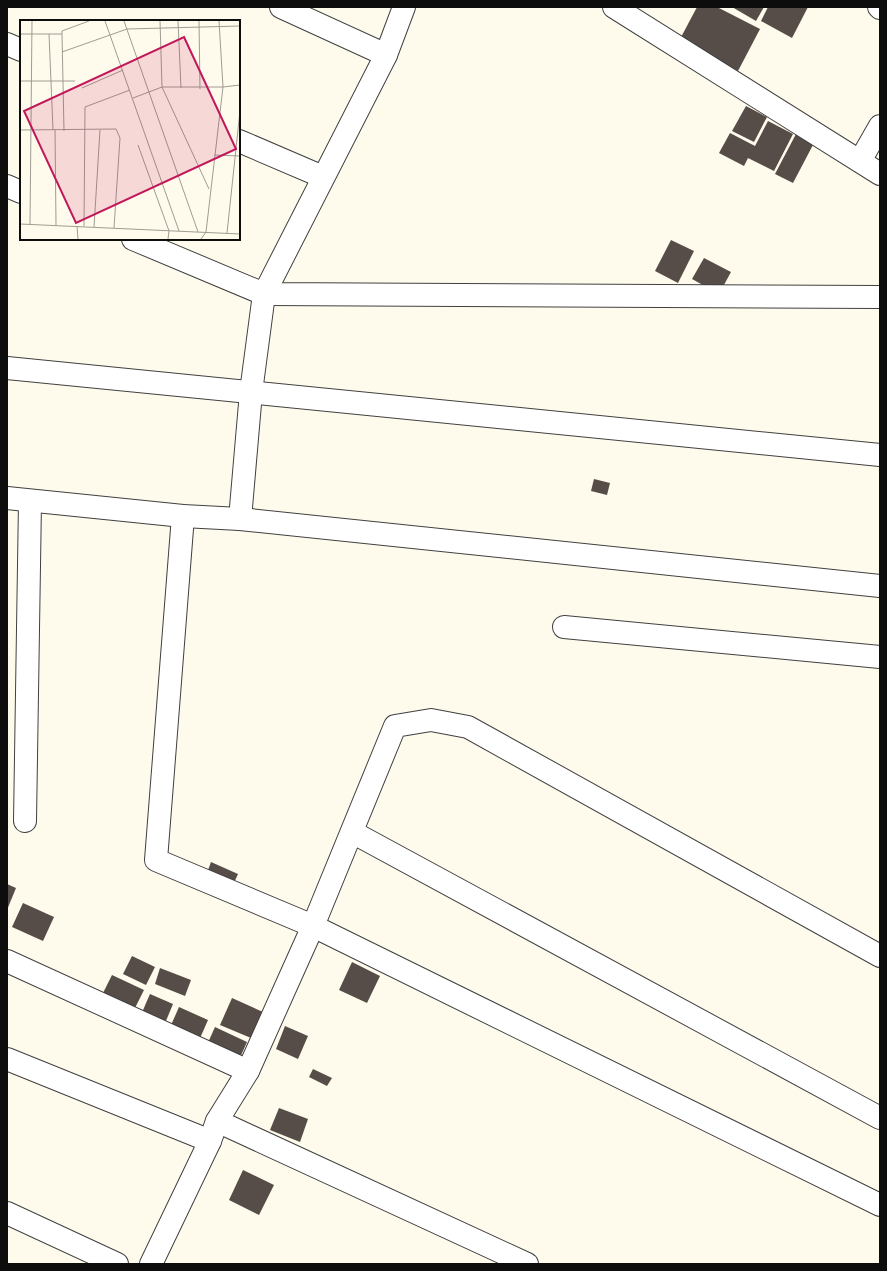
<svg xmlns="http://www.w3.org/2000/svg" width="887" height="1271" font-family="'Roboto Serif',serif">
<rect width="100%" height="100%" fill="#fffbec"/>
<g fill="#564d48">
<polygon points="697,7 717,7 760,29 738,71 679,41"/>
<polygon points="732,7 764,7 756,21"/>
<polygon points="768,7 808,7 792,38 761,21"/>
<polygon points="746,106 767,117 754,142 732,131"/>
<polygon points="768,121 793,134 774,171 748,158 744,166 719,153 730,133 755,146"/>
<polygon points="796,134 814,143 793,183 775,174"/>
<polygon points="671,240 694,251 678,283 655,271"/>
<polygon points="704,258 731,272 719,294 692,279"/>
<polygon points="594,479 610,483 607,495 591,491"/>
<polygon points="211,862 238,874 233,885 207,873"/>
<polygon points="7,884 16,888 7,910"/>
<polygon points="23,903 54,917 43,941 12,927"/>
<polygon points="132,956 155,967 146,985 123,974"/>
<polygon points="352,962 380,976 367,1003 339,990"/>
<polygon points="160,968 191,980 185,996 155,984"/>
<polygon points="112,975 144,990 132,1014 100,999"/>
<polygon points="150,994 173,1004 163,1028 140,1017"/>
<polygon points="232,998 263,1012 251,1038 220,1025"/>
<polygon points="179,1007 208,1020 197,1045 168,1032"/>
<polygon points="285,1026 308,1036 298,1059 276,1049"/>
<polygon points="215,1027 247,1042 238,1062 206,1047"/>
<polygon points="313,1069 332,1078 327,1086 309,1077"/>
<polygon points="279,1108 308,1119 300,1142 270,1130"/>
<polygon points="243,1170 274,1185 259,1215 229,1200"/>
</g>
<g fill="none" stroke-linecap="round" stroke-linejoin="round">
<g stroke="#404040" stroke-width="24">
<g id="minor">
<polyline points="281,7 386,55"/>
<polyline points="614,7 880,174"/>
<polyline points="879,7 880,8"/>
<polyline points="7,44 21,50"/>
<polyline points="239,141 323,177"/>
<polyline points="860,161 880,126"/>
<polyline points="7,186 21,192"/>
<polyline points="133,239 264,294 880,297"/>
<polyline points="7,368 880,455"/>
<polyline points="7,498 183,516 240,519 880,586"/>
<polyline points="183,516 156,860 313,926 880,1205"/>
<polyline points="240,519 251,392 264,294 386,55 404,7"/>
<polyline points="564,627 880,657"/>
<polyline points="25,821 30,501"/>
<polyline points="352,832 880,1118"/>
<polyline points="7,961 248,1071"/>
<polyline points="7,1059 210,1141"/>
<polyline points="217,1121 527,1264"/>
<polyline points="7,1213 117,1264"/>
<polyline points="151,1264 210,1141 217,1121 248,1071 313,926 395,726 431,720 468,727 880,956"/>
</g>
</g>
<use href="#minor" stroke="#fff" stroke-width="22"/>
</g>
<g transform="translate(20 20)">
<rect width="220" height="220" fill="#fffbec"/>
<path fill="none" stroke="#9e9c93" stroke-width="1" d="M85,1L159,211M104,1L178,212M140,1L142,67L189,169M158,1L161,68M179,1L180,69M199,1L203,67L220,65M0,14H42L44,111M29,14L33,110M42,14V11L69,1M42,32L107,9L220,6M0,61H55M62,68L103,50M113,78L142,67H203L186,212L181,219M0,110L96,109L100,118L94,208M35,110L36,205M118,125L149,211L148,219M194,135L220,136M0,204L220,214M10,204L12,1M57,206L58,219M64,206L65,87L110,70M74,207L80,110M207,213L220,91"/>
<path fill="#c2185b" fill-opacity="0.15" stroke="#c2185b" stroke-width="2" d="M164,17L216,129L56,203L4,91Z"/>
<rect width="220" height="220" fill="none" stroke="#0d0d0d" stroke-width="2"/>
</g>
<rect width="887" height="1271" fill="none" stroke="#0d0d0d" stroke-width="16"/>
</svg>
